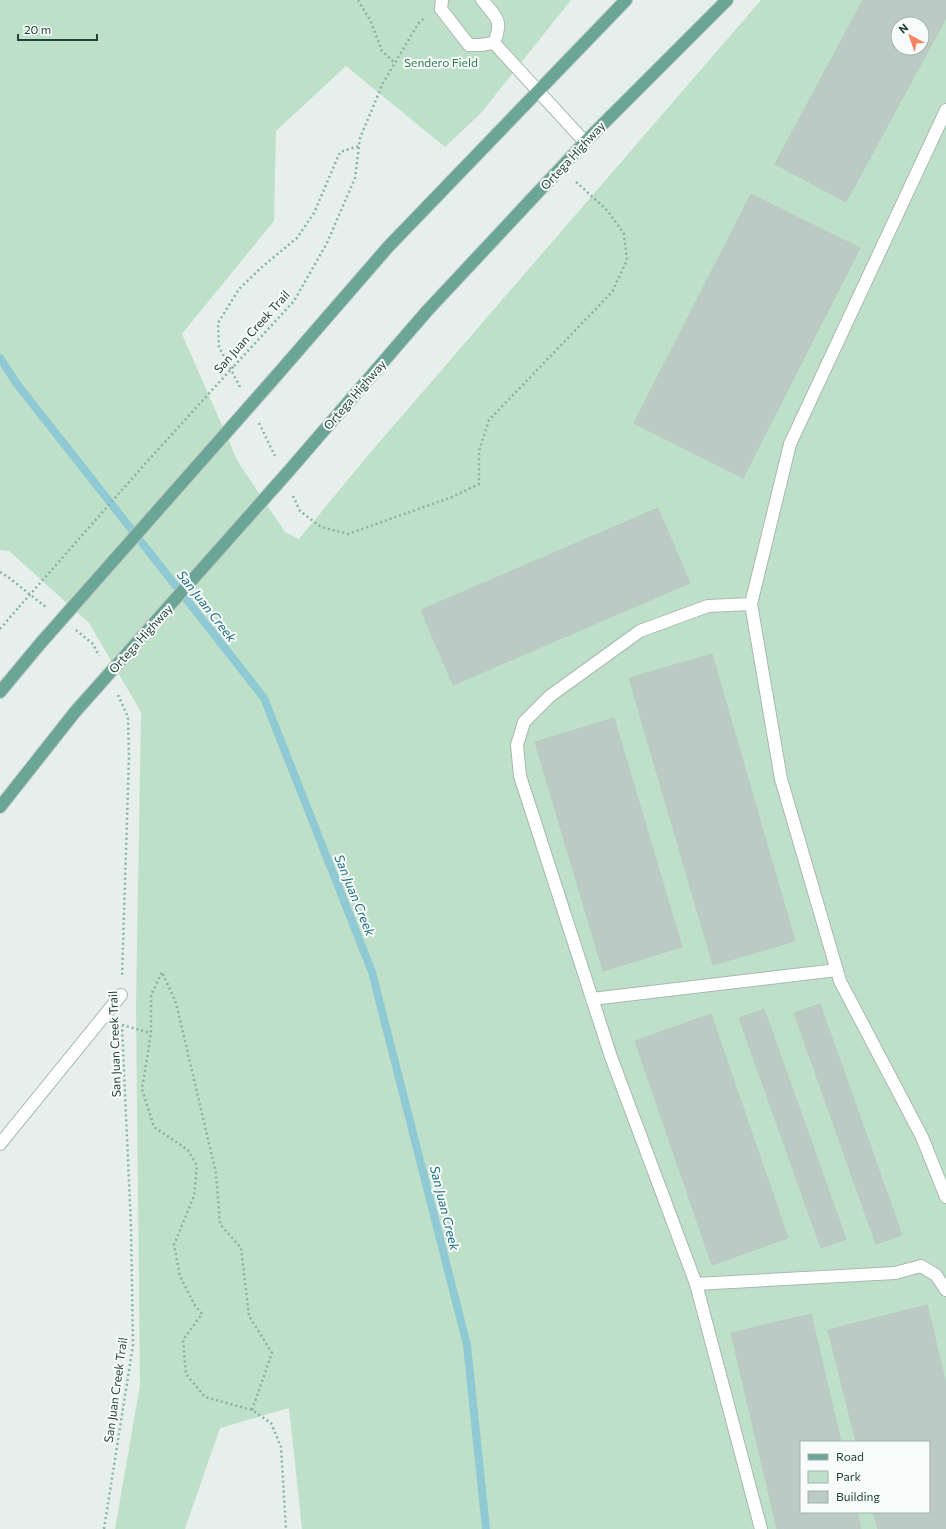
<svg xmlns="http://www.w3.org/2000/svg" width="946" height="1529" font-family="Commissioner,sans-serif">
<rect width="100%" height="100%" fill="#e6efeb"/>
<path fill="#bfe0c8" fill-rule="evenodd" d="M0,0H571L481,113L445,147L346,66L276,131L274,221L182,334L238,462L285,532L299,539L370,453L761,0H946V1529H302L289,1408L220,1428L185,1529H115L140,1385L136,1005L141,712L89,623L9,551L0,550ZM898,24H922V48H898ZM801,1442H929V1512H801Z"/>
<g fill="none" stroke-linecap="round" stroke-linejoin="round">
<polyline stroke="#8ec9d4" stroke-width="8" points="0,358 17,384 264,698 372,972 467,1345 486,1529"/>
</g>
<g fill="#bbcac4" stroke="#b8c9c2" fill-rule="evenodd">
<path d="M863,0H946V18L846,202L775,164ZM898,24H922V48H898Z"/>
<polygon points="751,194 860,248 743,478 634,423"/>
<polygon points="658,508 690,583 453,685 421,610"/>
<polygon points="712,654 795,941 713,965 629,678"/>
<polygon points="614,718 682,947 603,971 535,742"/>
<polygon points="820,1004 902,1235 876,1244 794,1013"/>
<polygon points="764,1009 846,1239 821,1248 739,1018"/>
<polygon points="711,1014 788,1238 712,1265 635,1041"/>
<polygon points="927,1305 946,1383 946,1529 878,1529 873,1512 929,1512 929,1442 856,1442 828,1330"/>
<polygon points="811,1314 841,1442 801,1442 801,1512 857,1512 861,1529 777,1529 731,1333"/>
</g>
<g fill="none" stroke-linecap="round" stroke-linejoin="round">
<g stroke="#a8b8b2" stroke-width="14">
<g id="service">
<polyline points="442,0 441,9 469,45 480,45 494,43"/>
<path d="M482,0C497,18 503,20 494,43"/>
<polyline points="494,43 585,142"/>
<polyline points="946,110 790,444 751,604 781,779 840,981 922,1137 946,1197"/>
<polyline points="592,999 837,970"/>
<polyline points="0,1144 121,995"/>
<polyline points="696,1284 611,1057 520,776 517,745 524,722 550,696 640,631 708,606 751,604"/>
<polyline points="761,1529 696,1284 895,1273 921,1266 936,1275 946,1290"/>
</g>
</g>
<g stroke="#c2cac8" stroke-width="14">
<g id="primary">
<polyline points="277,375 388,247 626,0"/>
<polyline points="288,472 427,311 585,142 727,0"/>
<polyline points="0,692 39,645"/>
<polyline points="0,807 75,712"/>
</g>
</g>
<g stroke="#86b3a5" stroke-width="2.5" stroke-dasharray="2 3" stroke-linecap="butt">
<polyline points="358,0 371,22 382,51 395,63"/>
<polyline points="234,366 294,301 327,243 355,178 360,138 383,83 418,24 425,17"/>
<polyline points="240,387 219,347 218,323 239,289 263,266 297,238 314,213 340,152 359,146"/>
<polyline points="259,423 275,456"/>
<polyline points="293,496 300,511 321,527 348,534 452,497 479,484 479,451 489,420 612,292 627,260 624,234 608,211 575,181"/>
<polyline points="0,572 8,577 47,608"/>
<polyline points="0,629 19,607"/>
<polyline points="76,630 93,644 99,656"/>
<polyline points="118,695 128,717 129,757 122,977"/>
<polyline points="122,1025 151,1033"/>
<polyline points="252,1410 272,1353 249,1316 241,1248 220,1224 216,1173 176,1003 162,972 151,995 151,1033 142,1089 154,1127 188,1150 197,1166 194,1196 174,1245 180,1276 194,1304 202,1314 183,1340 186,1374 205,1397 252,1410 271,1423 281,1447 286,1529"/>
<polyline points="104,1529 133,1345 131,1227 122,1026"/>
</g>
<use href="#service" stroke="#fff" stroke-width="12"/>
<use href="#primary" stroke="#6aa596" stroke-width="12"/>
<g stroke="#c2cac8" stroke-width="14" stroke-linecap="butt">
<g id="primary-bridge">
<polyline points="39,645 277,375"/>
<polyline points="75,712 288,472"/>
</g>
</g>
<polyline stroke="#86b3a5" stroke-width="2.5" stroke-dasharray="2 3" stroke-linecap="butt" points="19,607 144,465 234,366"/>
<use href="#primary-bridge" stroke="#6aa596" stroke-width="12"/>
</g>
<g text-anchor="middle" stroke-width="4" stroke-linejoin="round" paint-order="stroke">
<g font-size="12" fill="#2d7a4b" stroke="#f7fbf9">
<text x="441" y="67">Sendero Field</text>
</g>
<g font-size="12" fill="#24423a" stroke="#f7fbf9">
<text transform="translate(573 156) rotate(-47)" y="4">Ortega Highway</text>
<text transform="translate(252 332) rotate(-48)" y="4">San Juan Creek Trail</text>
<text transform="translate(355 395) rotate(-49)" y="4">Ortega Highway</text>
<text transform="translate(141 639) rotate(-48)" y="4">Ortega Highway</text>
<text transform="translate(115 1044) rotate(-92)" y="4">San Juan Creek Trail</text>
<text transform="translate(116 1390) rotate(-82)" y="4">San Juan Creek Trail</text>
</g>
<g font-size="13" font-style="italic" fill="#1c6f80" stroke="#f7fbf9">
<text transform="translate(207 606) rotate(52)" y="5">San Juan Creek</text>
<text transform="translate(355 895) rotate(68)" y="5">San Juan Creek</text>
<text transform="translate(445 1208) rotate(76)" y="5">San Juan Creek</text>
</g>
</g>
<rect x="800" y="1441" width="130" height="72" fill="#f7fbf9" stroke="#a3b1ad"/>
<rect x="808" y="1454" width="20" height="6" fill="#6aa596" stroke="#a3b1ad"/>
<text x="836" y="1461" font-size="12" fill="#24423a">Road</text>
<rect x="808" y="1471" width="20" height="12" fill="#bfe0c8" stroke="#a3b1ad"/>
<text x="836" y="1481" font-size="12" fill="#24423a">Park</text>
<rect x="808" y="1491" width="20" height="12" fill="#bbcac4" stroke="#a3b1ad"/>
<text x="836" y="1501" font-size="12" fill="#24423a">Building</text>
<g transform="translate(910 36) rotate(319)"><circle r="19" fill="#f7fbf9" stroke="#a3b1ad"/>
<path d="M0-3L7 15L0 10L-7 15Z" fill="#f4845f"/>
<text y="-6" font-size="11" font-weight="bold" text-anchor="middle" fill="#24423a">N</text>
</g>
<path d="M18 34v6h79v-6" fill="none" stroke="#24423a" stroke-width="2"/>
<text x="24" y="34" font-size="12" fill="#24423a" stroke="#f7fbf9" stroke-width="3" paint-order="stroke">20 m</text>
</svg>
